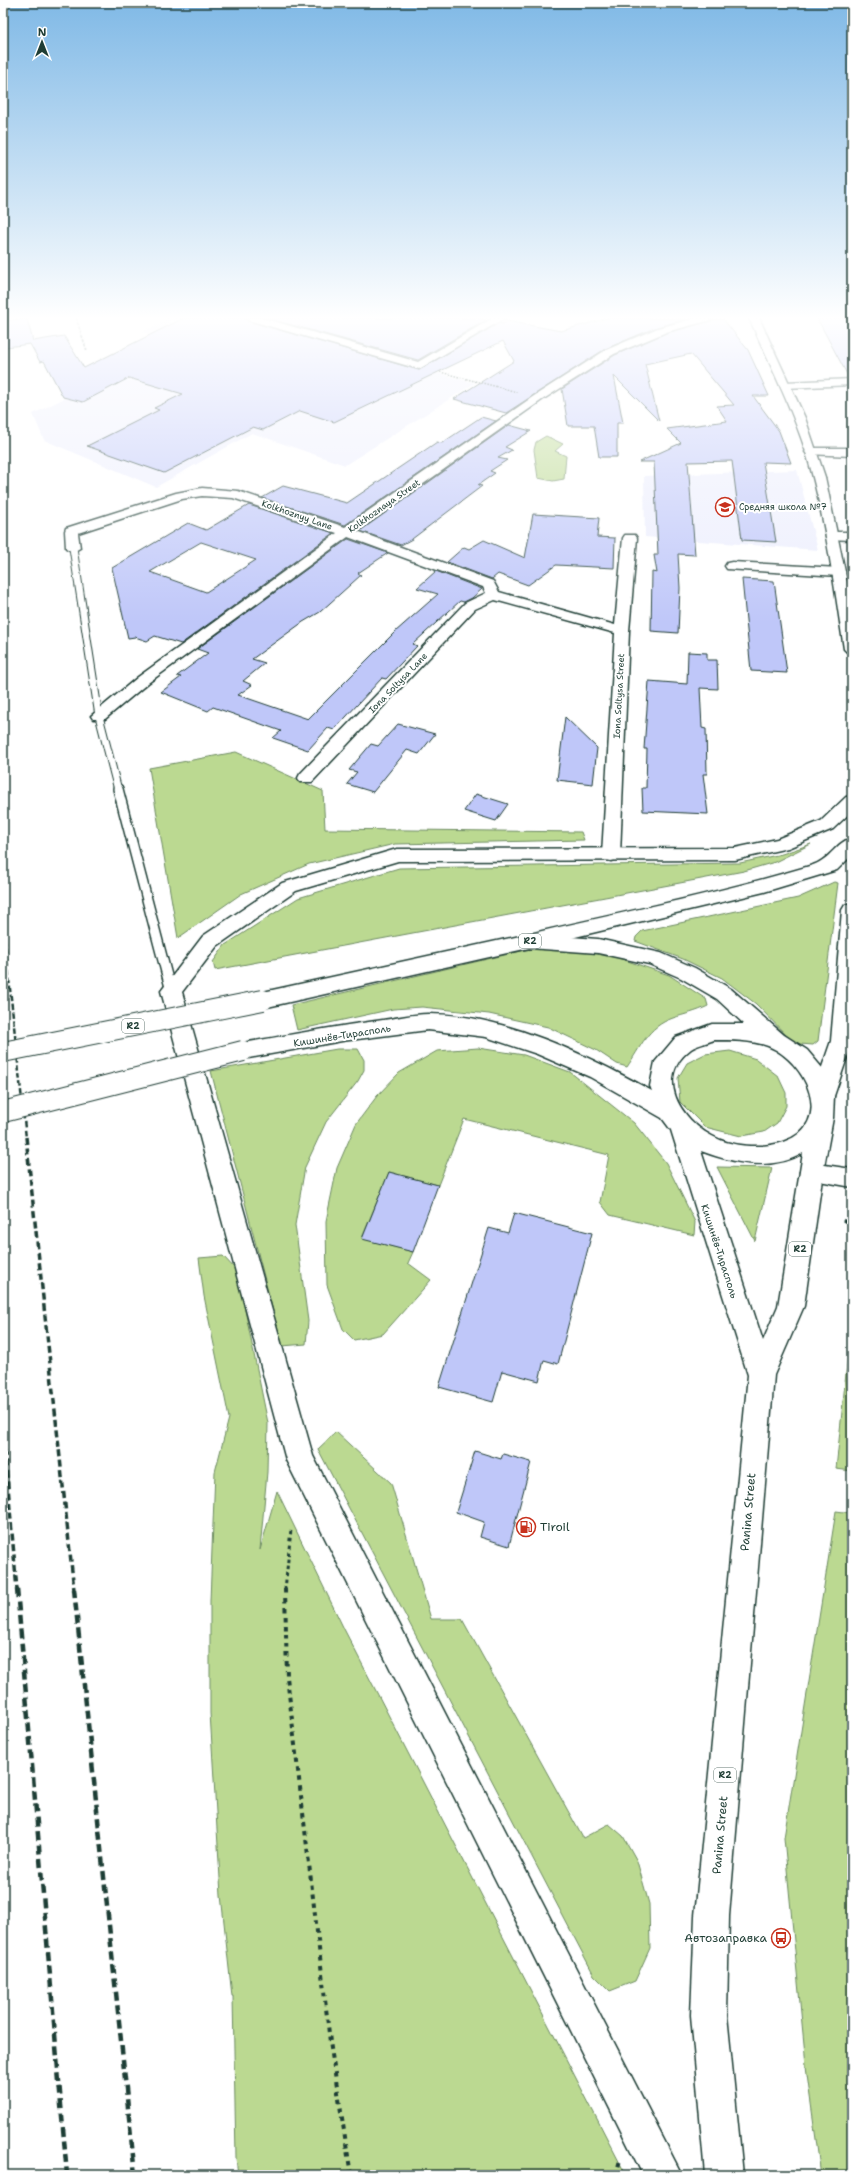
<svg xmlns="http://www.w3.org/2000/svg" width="855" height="2178" font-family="'Shantell Sans',sans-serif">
<rect width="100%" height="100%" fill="#fff"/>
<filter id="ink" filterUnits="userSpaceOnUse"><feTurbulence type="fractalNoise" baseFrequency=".025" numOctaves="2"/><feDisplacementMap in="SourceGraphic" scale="8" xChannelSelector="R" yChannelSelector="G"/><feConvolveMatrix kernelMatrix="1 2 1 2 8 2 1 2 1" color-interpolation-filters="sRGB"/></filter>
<g filter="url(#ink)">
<g fill="#eceefd">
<polygon points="168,318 229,318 475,383 345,465 252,433 156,487 44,440 33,414 176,342 143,332"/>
<polygon points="797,470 818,550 645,537 644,476"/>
</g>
<g fill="#bbd991" stroke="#6d8b62">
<polygon points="546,436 563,444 555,451 566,456 564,479 553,481 538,478 534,450 536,442"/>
<polygon points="236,752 323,791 325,829 581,832 584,840 395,844 309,864 241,894 178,938 149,768"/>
<polygon points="811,844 775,862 744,871 215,970 213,962 225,945 298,898 399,868 740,863 782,854"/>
<polygon points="834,882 838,883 818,1041 813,1045 800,1044 790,1039 756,1004 722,978 683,959 635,941 636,937 642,931 798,898"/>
<path d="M560,947L598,951L669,975L706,999L708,1006C696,1012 685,1014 673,1018C647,1027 641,1047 627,1067L617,1064L596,1050L548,1027L489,1014L422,1007L393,1009L297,1030L291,1005L526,950Z"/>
<polygon points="478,1048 524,1055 570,1072 634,1123 666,1163 695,1222 694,1235 610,1215 600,1202 609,1155 464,1119 438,1185 389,1172 362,1238 413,1252 408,1263 431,1280 383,1334 354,1340 343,1329 327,1285 326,1221 337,1168 356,1124 377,1096 399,1073 437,1051"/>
<polygon points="337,1049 358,1049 364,1060 364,1070 358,1081 326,1122 305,1167 295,1225 308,1321 306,1344 282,1346 211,1071"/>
<polygon points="730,1051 756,1059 778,1076 786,1093 786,1106 777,1123 764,1132 741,1136 705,1127 680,1102 678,1078 687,1063 705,1054"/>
<polygon points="717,1167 772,1168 755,1241"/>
<polygon points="223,1256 237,1271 268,1423 267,1472 260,1550 277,1491 344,1629 626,2175 238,2175 236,2158 233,1996 232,1996 221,1895 210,1713 210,1601 215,1472 229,1418 204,1296 199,1258"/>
<polygon points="852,1316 852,1471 836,1469"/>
<polygon points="336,1432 391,1483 431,1619 462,1619 583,1838 609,1824 623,1836 637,1861 649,1904 650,1948 635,1981 610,1991 594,1975 318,1449"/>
<polygon points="836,1511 852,1513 852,2175 821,2175 807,2075 784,1838"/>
</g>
<g fill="#bfc7f9" stroke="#1f3d34" fill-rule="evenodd">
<polygon points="184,318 244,318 248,321 419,370 499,323 503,324 507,321 561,331 608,318 686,319 657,327 605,349 506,413 454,399 514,361 503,341 334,422 300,411 263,430 253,427 164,473 87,446 159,410 154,408 183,394 129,378 83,402 63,397 44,361 40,362 30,344 6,347 3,333 3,321 27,319 33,341 64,336 84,368"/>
<polygon points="267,318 475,318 486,320 418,360"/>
<polygon points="817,318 845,318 852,330 852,378 849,378"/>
<polygon points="723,319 748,350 769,396 753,396 779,431 791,463 763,462 776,542 742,540 732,461 688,462 695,555 678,554 680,588 678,633 651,631 652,572 657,573 654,555 658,555 654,462 639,462 681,443 667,429 727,421 717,406 734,405 691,354 645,364 659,421 614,376 623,423 617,423 617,457 599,457 594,426 568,426 562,389 615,355 666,333 714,320"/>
<polygon points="481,417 496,421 345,525 262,498 283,486 347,503 437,442 442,443"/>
<polygon points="509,425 531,431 505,447 512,450 498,458 507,460 490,471 495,473 478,485 482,486 412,539 401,545 360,531"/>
<path d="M249,505L334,533L181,644L155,636L147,641L135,637L128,638L112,568L188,523L206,530ZM201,542L256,560L206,592L150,572Z"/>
<polygon points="533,514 599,518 597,537 615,538 614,568 556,565 528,585 498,574 492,579 447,562 464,547 469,549 484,540 525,558"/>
<polygon points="348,539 388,553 358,573 361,575 320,612 303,622 252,659 265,663 243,681 252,685 238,695 308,719 395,632 438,594 417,588 436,571 482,589 472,598 464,602 460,601 413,644 417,646 386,679 382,678 334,730 328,728 308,750 273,738 281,731 213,707 208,711 161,692 181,677 177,676 208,653 197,649"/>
<polygon points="742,579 774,581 787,673 751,671"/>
<polygon points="688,652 707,653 707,660 717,660 718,689 700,688 702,728 706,729 707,774 703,774 708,814 643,811 642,788 646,788 647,749 644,749 649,681 687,684"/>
<polygon points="565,717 597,748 593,784 557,780"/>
<polygon points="398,724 435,734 419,754 407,750 373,792 347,784 357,772 349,770 371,744 378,746"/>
<polygon points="476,794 508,804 496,821 464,811"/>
<polygon points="389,1172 438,1185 413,1252 362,1239"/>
<polygon points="514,1213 592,1233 558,1364 544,1360 539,1381 502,1371 493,1402 439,1387 489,1228 508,1233"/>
<polygon points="475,1451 501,1459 503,1454 531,1462 509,1546 480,1537 484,1522 456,1512"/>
</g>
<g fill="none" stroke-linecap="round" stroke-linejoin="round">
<g stroke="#1f3d34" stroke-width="9">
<polyline id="service-far1" points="73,548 99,716 118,790"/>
</g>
<g stroke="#1f3d34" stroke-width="12">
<polyline id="service" points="118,789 171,991"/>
</g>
<g stroke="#1f3d34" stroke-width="3">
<g id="minor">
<polygon points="246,318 262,318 418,362 493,318 505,318 419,369 248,320"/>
<polygon points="697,318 713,318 711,320 666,332 614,354 542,400 357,531 493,581 499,592 615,625 623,538 625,535 635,535 637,538 629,631 620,855 617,859 611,861 605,859 602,855 615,633 495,600 475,609 312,782 300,782 298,778 300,774 465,603 486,593 483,587 348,537 148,683 105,719 93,719 91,716 138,677 337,533 233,498 202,496 182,499 78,533 80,548 73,552 66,548 65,531 66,528 176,493 202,488 238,491 345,527 534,396 606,350 658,328"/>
<polygon points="852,379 852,385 785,388 780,385 785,382"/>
<polygon points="811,448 852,448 852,456 807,454 805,452 807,450"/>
<polygon points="832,532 852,532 852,540 827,539 826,536 827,533"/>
<polygon points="732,562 839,568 846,572 839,576 727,569 725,566 727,563"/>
<polygon points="811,1163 852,1169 852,1187 803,1178 800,1172 803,1166"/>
</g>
</g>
<g stroke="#1f3d34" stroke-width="3">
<g id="tertiary">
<path d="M749,318H759L805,418L825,477L852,605V654L847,652L844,649C834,583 825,516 806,452C791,406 769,362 749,318Z"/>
<path d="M852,838V855L837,870L764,892L529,948L522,946L519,941L522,936L529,934C624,912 720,893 813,865C831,859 836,842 852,838Z"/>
<polygon points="852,903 852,1043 834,1096 831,1102 823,1105 815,1102 812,1096 831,1041 842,910 845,905"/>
</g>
</g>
<g stroke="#1f3d34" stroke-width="3">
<g id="primary">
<polygon points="852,796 852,811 833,829 788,848 735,860 398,861 296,891 217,946 182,992 313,1456 682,2175 643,2175 286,1460 161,991 203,936 282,883 390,851 397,849 735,848 777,839 821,821 846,797"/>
<path d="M529,934L598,939L661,953L695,968L731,989L784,1035L807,1050L823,1069L834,1096L833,1118L823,1172L804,1306L774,1375L729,1916L727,2015L743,2175H705L691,2015L695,1916L748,1375L671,1130L662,1118L590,1077L537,1054L486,1037L428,1030L342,1041L243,1059L235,1057L232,1051L235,1045L243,1043C290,1035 336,1026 383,1020C398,1018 413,1014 428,1014C503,1014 587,1055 652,1091L650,1086L655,1062L676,1037L712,1024H744L717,999L681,978L649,964L598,953L529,948L263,1008L256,1005L253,1000L256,995L263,992ZM714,1040C732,1040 750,1040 768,1046C806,1061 836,1124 783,1142C762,1149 731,1147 712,1136C680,1119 654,1077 691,1049C697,1045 707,1043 714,1040ZM701,1151C733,1163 772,1172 803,1153L778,1306L763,1341Z"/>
</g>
</g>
<polyline stroke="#1f3d34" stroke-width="1.5" stroke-dasharray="1.5 1.5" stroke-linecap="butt" points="440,372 517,392"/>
<g stroke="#1f3d34" stroke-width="3" stroke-dasharray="3.5 3.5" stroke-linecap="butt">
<polyline points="843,1220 852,1226"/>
<polyline points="285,1590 291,1529"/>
</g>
<g stroke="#1f3d34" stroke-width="4" stroke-dasharray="4.5 4.5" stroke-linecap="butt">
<polyline points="285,1589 287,1677 330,2042 351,2175"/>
<polyline points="616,2175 620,2160"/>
</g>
<use href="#service-far1" stroke="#fff" stroke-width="7"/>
<use href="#service" stroke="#fff" stroke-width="9"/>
<use href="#minor" fill="#fff" fill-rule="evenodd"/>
<use href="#tertiary" fill="#fff" fill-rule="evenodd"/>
<use href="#primary" fill="#fff" fill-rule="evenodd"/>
<polyline stroke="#1f3d34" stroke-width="1.5" stroke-dasharray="3 1.5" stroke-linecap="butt" points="76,318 87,351"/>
<polyline stroke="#1f3d34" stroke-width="2.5" stroke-dasharray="5.5 2.5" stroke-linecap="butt" points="3,923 26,1138"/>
<g stroke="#1f3d34" stroke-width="3.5" stroke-dasharray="7 3.5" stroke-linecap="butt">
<polyline points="26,1137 74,1590"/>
<polyline points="3,1429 17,1590"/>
</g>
<g stroke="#1f3d34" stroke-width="4.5" stroke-dasharray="9 4.5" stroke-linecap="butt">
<polyline points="17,1589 67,2175"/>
<polyline points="74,1589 135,2175"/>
</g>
<g stroke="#1f3d34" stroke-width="22" stroke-linecap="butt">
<g id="primary-bridge">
<polyline points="3,1052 263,1000"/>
<polyline points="3,1112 243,1051"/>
</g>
</g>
<use href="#primary-bridge" stroke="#fff" stroke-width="20"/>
</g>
</g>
<linearGradient id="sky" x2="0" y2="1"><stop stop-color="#80b9e6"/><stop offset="0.51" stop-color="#fff"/><stop offset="1" stop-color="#fff" stop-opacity="0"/></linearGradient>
<rect width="855" height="623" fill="url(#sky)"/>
<defs>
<g id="school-ring" transform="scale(1)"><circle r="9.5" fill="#fff" stroke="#c8321e" stroke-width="1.5"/><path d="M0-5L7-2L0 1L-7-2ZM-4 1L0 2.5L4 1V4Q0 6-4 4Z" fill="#c8321e"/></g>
<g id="fuel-ring" transform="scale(1)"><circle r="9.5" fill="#fff" stroke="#c8321e" stroke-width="1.5"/><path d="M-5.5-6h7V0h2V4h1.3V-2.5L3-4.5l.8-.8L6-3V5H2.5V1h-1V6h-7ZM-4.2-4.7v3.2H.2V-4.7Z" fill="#c8321e"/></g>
<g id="bus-ring" transform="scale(1)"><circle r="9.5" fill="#fff" stroke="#c8321e" stroke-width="1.5"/><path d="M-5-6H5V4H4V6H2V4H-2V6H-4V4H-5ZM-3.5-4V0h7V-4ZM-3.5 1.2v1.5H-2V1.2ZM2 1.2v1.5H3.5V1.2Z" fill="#c8321e"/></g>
</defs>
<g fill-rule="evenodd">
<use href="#school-ring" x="725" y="507"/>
<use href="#fuel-ring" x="526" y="1527"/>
<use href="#bus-ring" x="781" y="1938"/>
</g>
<g text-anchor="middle" stroke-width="4" stroke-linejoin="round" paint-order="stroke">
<g font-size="9" fill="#1f3d34" stroke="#fff">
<text transform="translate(384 506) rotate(-35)" y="3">Kolkhoznaya Street</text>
<text transform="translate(297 515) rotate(19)" y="3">Kolkhoznyy Lane</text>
<text transform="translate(398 683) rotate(-46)" y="3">Iona Soltysa Lane</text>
<text transform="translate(619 696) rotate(-87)" y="3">Iona Soltysa Street</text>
</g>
<g font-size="9" fill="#1f3d34" stroke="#fff" text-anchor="start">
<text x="739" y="510">Средняя школа №7</text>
</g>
<g fill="#fff" stroke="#627771" stroke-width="1">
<rect x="519" y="934" width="22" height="14" rx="3"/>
<rect x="122" y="1019" width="22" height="14" rx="3"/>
<rect x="789" y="1242" width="22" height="14" rx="3"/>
<rect x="714" y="1768" width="22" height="14" rx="3"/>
</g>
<g font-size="9" font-weight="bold" fill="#1f3d34">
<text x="530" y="944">R2</text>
<text x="133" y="1029">R2</text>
<text x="800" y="1252">R2</text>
<text x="725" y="1778">R2</text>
</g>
<g font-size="10" fill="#1f3d34" stroke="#fff">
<text transform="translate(342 1035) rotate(-9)" y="4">Кишинёв-Тирасполь</text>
<text transform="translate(720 1251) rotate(72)" y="4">Кишинёв-Тирасполь</text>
</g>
<g font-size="12" fill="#1f3d34" stroke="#fff">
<text transform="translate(748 1512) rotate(-85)" y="4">Panina Street</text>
<text transform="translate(720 1835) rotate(-85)" y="4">Panina Street</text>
</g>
<g font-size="12" fill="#1f3d34" stroke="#fff" text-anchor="start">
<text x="540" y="1531">Tiroil</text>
<text x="767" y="1942" text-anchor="end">Автозаправка</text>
</g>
</g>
<rect width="855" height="2178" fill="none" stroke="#fff" stroke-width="16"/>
<rect x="8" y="8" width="839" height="2162" fill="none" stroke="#1f3d34" stroke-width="1.5" filter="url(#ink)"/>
<g transform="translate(42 42)" stroke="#ffffff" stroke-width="3" paint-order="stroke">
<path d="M0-3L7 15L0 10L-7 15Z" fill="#1f3d34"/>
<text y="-6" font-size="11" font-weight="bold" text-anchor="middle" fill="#1f3d34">N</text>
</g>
</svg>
